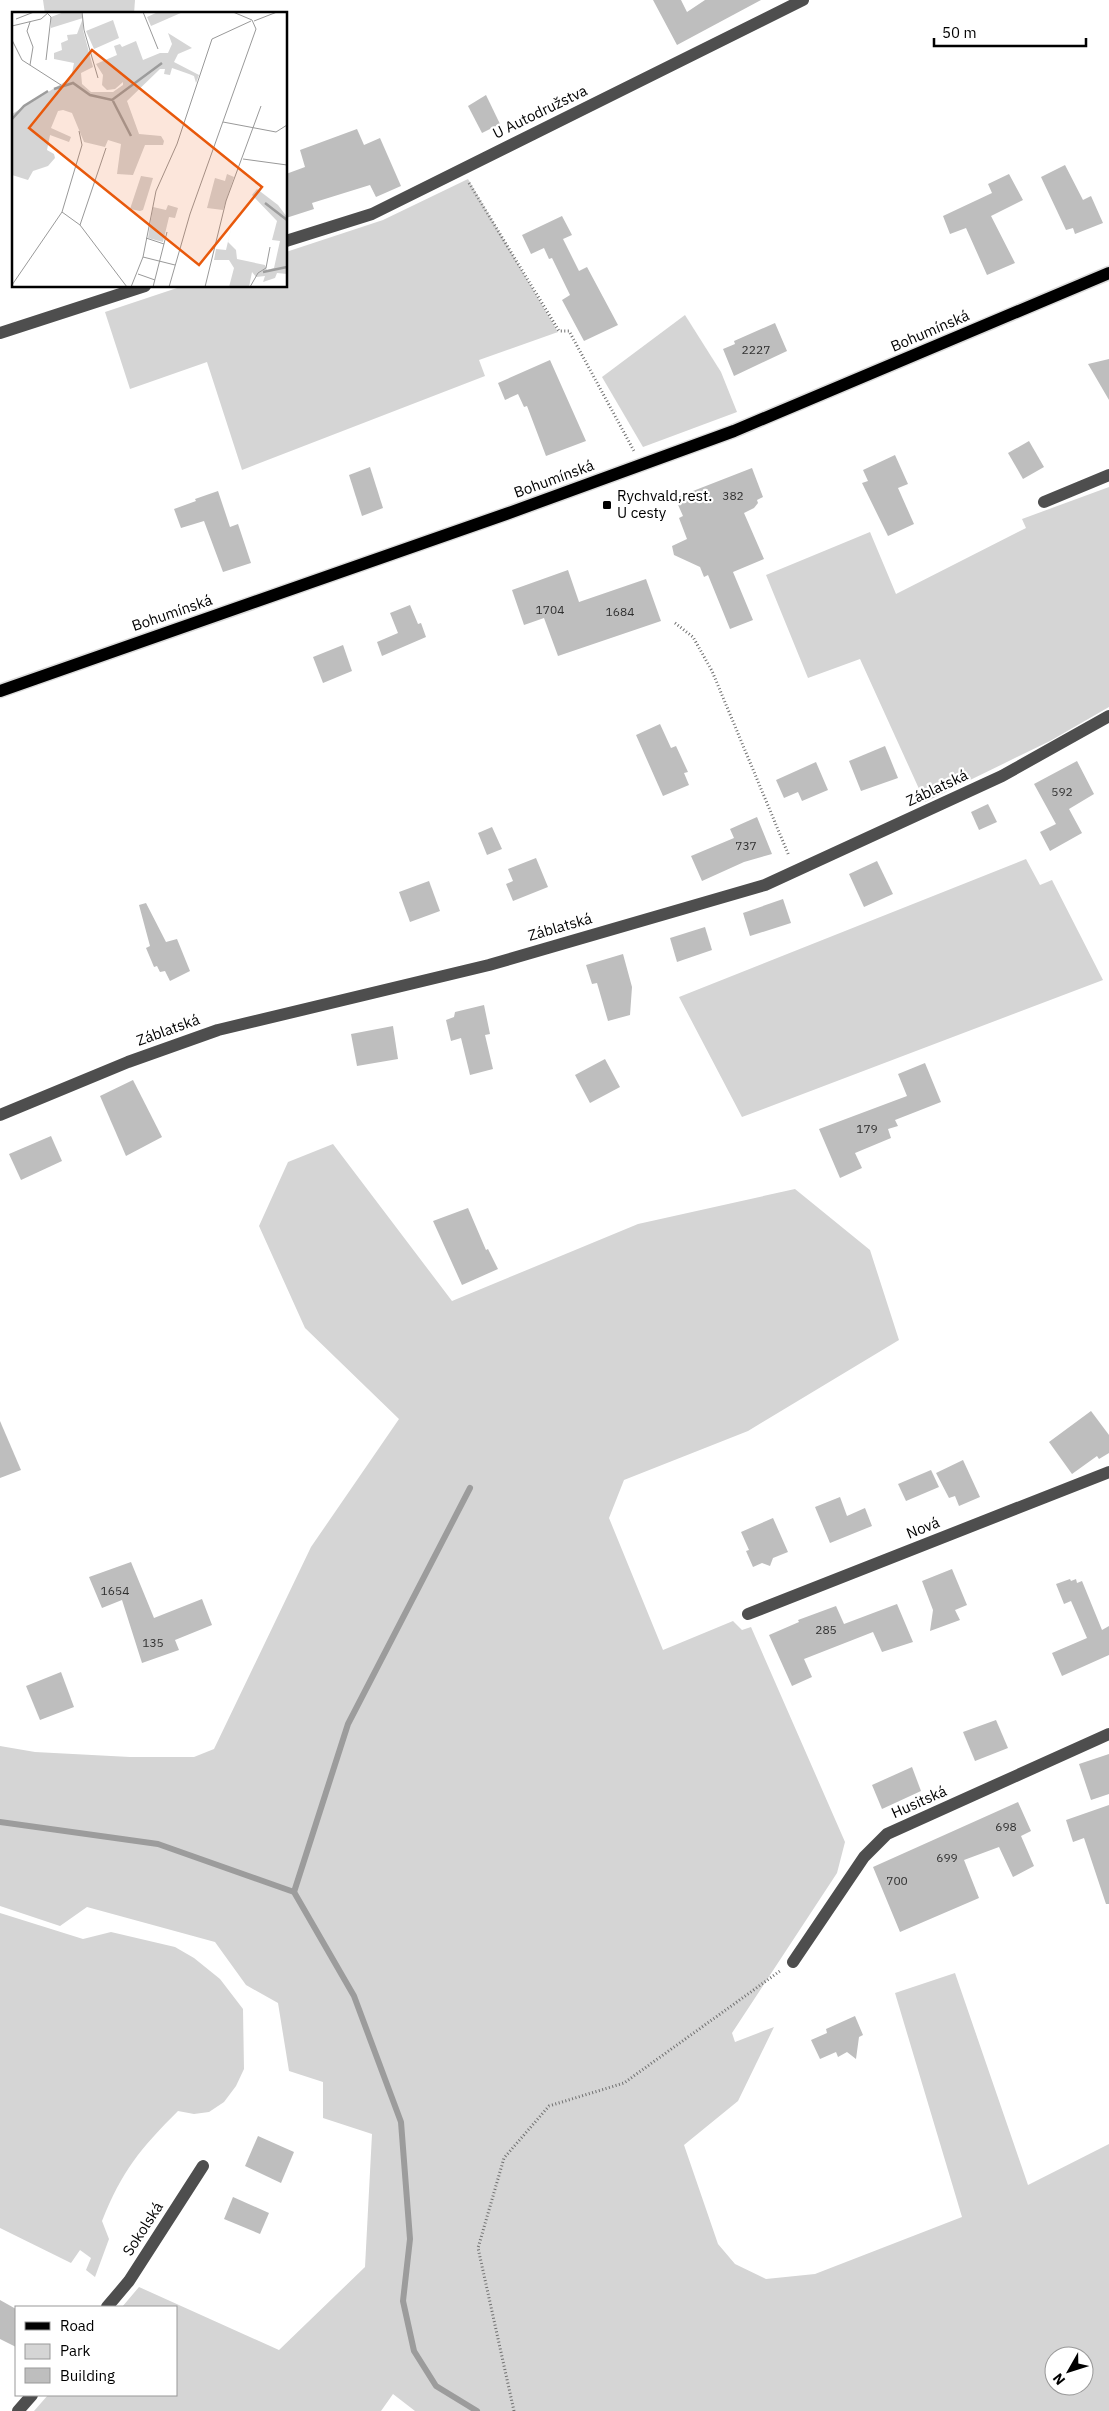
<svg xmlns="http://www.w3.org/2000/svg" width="1109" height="2411" font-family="'IBM Plex Sans',sans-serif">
<rect width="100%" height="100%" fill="#fff"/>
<g fill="#d5d5d5" fill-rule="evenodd">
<polygon points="43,0 135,0 134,14 45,14"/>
<polygon points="468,179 558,332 479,360 485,376 242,470 207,362 130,389 105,312 183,286 286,286 286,252 383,220"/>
<polygon points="685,315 721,372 737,412 643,447 602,377"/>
<polygon points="1109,487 1109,707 1050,741 925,802 860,659 808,678 766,575 870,532 896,594 1026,528 1022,519"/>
<polygon points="1026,859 1040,885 1052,880 1103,980 742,1117 679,997"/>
<path d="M333,1144L452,1301L638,1224L795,1189L870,1250L899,1340L748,1431L624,1480L609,1518L663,1650L733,1621L742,1630L751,1627L845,1842L837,1873L732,2033L735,2042L774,2027L738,2101L684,2145L718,2244L735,2264L766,2279L815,2274L962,2217L895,1993L955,1973L1028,2185L1109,2144V2411H415L393,2394L381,2411H34L48,2395H176V2307H122L139,2287L279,2350L365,2267L372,2134L323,2118V2082L289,2071L278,2003L246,1985L215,1942L87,1907L60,1926L0,1906V1746L35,1752L130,1757H194L214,1749L311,1547L399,1419L305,1328L259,1226L288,1162ZM1054,2356H1084V2386H1054Z"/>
<path d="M0,1913L83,1939L111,1932L175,1947L194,1958L220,1979L243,2009L244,2069L236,2086L224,2102L209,2112L194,2114L178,2111C140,2149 122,2171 102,2221L109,2239L95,2277L86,2270L91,2258L80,2250L71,2263L0,2228Z"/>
</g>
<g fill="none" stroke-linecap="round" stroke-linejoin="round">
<g stroke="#9c9c9c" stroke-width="6">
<polyline points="0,1822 158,1844 294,1892 354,1996 401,2122 410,2239 403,2301 414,2351 436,2386 477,2411"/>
<polyline points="294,1892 348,1724 470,1488"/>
</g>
</g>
<g fill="#bebebe">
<polygon points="653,0 681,0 687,12 705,0 761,0 677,45"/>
<polygon points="486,95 500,124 482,133 468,106"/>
<polygon points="357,129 364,145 380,138 401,186 376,197 370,185 312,203 314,209 286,218 286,174 305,167 300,150"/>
<polygon points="1065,165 1083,200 1091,196 1103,223 1075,234 1073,228 1066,230 1041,177"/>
<polygon points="1009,174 1023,200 991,216 1015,263 987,275 966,228 950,234 943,216 992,193 988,184"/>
<polygon points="562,216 572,235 563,239 579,271 587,267 618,325 584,341 562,300 570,295 552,258 549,259 544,248 531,254 522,235"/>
<polygon points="775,323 787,351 734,376 723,349 735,344 734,341"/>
<polygon points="1109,359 1109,400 1088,364"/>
<polygon points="550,360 586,441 546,456 527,406 524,407 518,394 505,400 498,383"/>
<polygon points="1029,441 1044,467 1023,479 1008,453"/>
<polygon points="895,455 908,484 898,488 914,524 888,536 862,483 868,481 863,470"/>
<polygon points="370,467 383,508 362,516 349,475"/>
<polygon points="752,468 763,497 757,500 758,503 754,508 744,513 764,559 733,572 753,620 730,629 708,575 704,577 700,567 674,555 672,546 687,539 679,518 683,516 675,498"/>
<polygon points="218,491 230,527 238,524 251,563 223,572 204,521 181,528 174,509 196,501 195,499"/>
<polygon points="568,570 579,602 646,579 661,621 558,656 544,618 524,625 512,590"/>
<polygon points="410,605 418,624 421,623 426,637 382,656 377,642 398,633 390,613"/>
<polygon points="343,645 352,671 323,683 313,657"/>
<polygon points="660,724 671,748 676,746 688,772 684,773 689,785 663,796 636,735"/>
<polygon points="885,746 898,778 861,791 849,761"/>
<polygon points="1077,761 1094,794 1069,809 1082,833 1050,851 1040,832 1056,824 1034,784"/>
<polygon points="816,762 828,790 802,801 798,792 784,798 776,780"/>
<polygon points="988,804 997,822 979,830 971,812"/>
<polygon points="757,817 772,854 744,862 702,881 691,856 734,838 730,829"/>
<polygon points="492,827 502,849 487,855 478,833"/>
<polygon points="536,858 548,887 513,901 506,884 513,881 508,869"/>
<polygon points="877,861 893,894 864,907 849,874"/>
<polygon points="429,881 440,911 410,922 399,892"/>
<polygon points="783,899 791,923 750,936 743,913"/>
<polygon points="146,903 166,942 177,939 190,971 170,981 165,971 160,972 157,966 154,967 146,948 150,946 139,905"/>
<polygon points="705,927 712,950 677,962 670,938"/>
<polygon points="623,954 632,987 630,1015 608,1021 597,983 592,984 586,965"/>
<polygon points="484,1005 490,1034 485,1035 493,1069 470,1075 461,1038 451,1041 446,1020 454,1017 455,1012"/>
<polygon points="393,1026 398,1059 357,1066 351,1034"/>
<polygon points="605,1059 620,1087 590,1103 575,1075"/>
<polygon points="925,1063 941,1102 895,1120 898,1126 888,1129 891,1138 855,1153 862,1168 840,1178 819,1129 907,1096 898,1074"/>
<polygon points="133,1080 162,1137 126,1156 100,1096"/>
<polygon points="51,1136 62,1161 21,1180 9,1154"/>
<polygon points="468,1208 486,1250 488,1249 498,1269 462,1285 433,1221"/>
<polygon points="1091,1411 1109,1435 1109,1453 1099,1459 1097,1456 1072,1474 1049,1442"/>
<polygon points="0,1421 21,1470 0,1478"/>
<polygon points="963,1460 980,1497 959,1506 955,1496 949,1498 936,1473"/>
<polygon points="931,1470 939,1487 906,1501 898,1484"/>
<polygon points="840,1497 847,1516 865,1508 872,1526 830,1543 815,1507"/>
<polygon points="773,1518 788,1552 773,1558 770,1566 762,1563 753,1567 746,1551 749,1550 741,1532"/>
<polygon points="131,1562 154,1618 202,1599 212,1625 175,1640 179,1650 142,1663 122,1600 102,1608 89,1577"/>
<polygon points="952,1569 967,1605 955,1610 960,1620 930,1631 933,1610 922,1581"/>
<polygon points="1070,1579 1071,1581 1076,1579 1077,1583 1082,1581 1102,1630 1109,1626 1109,1655 1062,1676 1052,1653 1087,1638 1071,1601 1064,1604 1056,1584"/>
<polygon points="897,1604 913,1642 882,1652 873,1632 804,1659 812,1677 792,1686 769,1635 799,1622 798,1620 836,1606 844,1624"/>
<polygon points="61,1672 74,1707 40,1720 26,1686"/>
<polygon points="996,1720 1008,1748 975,1761 963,1732"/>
<polygon points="1109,1754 1109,1794 1091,1800 1079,1764"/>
<polygon points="912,1767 921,1791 882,1809 872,1785"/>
<polygon points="1018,1802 1031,1831 1021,1836 1034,1866 1013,1877 999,1847 964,1860 979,1898 900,1932 873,1867"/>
<polygon points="1109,1805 1109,1904 1106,1904 1084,1838 1073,1842 1066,1820"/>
<polygon points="855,2016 863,2035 859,2037 856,2059 847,2052 838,2057 836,2052 820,2059 811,2040 827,2033 826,2029"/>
<polygon points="258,2136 294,2152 281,2183 245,2166"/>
<polygon points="233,2197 269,2213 260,2234 224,2219"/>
<polygon points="0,2300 16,2309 16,2347 0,2339"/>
</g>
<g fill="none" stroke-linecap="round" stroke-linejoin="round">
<g stroke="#dbdbdb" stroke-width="15">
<polyline id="major" points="0,691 506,514 734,431 1109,273"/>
</g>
<g stroke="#707070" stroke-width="3" stroke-dasharray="1 2.5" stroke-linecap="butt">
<polyline points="469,183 559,331 569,331 634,451"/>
<polyline points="675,623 693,637 712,671 789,856"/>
<polyline points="514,2411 478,2248 504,2158 549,2106 624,2083 780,1971"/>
</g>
<g stroke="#4e4e4e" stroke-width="12">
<polyline points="286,241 372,214 803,0"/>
<polyline points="0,333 145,286"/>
<polyline points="1044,502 1109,475"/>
<polyline points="0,1115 128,1062 218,1030 489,965 765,885 1002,776 1109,716"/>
<polyline points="748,1614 1109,1472"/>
<polyline points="793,1962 864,1857 887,1834 1109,1734"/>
<polyline points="107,2307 129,2281 203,2166"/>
<polyline points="18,2411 32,2395"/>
</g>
<use href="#major" stroke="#000" stroke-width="12"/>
</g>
<rect fill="#000" stroke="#fff" stroke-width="2" x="602" y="500" width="10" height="10" rx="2.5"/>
<g text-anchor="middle" stroke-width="4.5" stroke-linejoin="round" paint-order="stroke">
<g font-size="12" fill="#303030">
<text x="756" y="354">2227</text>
<text x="733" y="500">382</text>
<text x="550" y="614">1704</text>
<text x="620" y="616">1684</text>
<text x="1062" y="796">592</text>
<text x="746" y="850">737</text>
<text x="867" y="1133">179</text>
<text x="115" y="1595">1654</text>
<text x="826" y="1634">285</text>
<text x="153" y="1647">135</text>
<text x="1006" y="1831">698</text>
<text x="947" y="1862">699</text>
<text x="897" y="1885">700</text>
</g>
<g font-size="15" fill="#000" stroke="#fff">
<text transform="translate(540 112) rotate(-26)" y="5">U Autodružstva</text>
<text transform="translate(930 331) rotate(-23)" y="5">Bohumínská</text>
<text transform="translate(554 479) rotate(-20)" y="5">Bohumínská</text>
<text transform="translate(172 613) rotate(-19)" y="5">Bohumínská</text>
<text transform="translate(937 788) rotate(-25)" y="5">Záblatská</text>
<text transform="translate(560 927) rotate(-16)" y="5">Záblatská</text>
<text transform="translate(168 1030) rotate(-20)" y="5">Záblatská</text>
<text transform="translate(923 1528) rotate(-22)" y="5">Nová</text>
<text transform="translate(919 1802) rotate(-24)" y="5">Husitská</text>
<text transform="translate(143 2229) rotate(-57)" y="5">Sokolská</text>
</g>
<g font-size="15" fill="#000" stroke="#fff" text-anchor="start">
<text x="617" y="501">Rychvald,rest.<tspan x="617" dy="17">U cesty</tspan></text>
</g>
</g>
<g transform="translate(12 12)">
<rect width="275" height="275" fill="#fff"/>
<path d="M52,0H69L71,5V18L81,55L69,61L70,72L79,80H101L111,73V70L103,77L95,78L90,73L91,63L84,52L105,43L102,34L108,32L110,35L124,29L131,48L148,41H156L160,32L156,21L180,36L166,42L162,50L187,63L184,71L182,64L177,62L160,56L158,63L152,62L153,57H148L115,89L127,122L149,124L152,129L151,133H133L121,163L105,162L109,132L96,128L93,135L72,130L60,101L51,98L46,99L39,116L59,125L57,130L38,123L35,138L42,142L43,146L36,154L21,159L16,168L0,163V102L59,66L62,51L42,47V41L50,38L49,31L56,28L55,23L65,22L71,6L39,16V5ZM146,0H171L139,14L135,5ZM101,8L107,26L82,37L74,19ZM215,162L222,165L211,198L195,196L203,166L213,169ZM129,164L141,166L131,198L128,199L118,197ZM245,177L266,193L275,205V262L265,261L263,266L251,270L253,264L244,265L240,260L237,275H217L222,256L217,248H202L204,237L214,238L221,208L216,230L224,238L225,247L253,253L255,258L262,256L268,229L260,228L265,209L240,183ZM156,193L166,196L163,206L157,205L151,230L136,226L141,195L154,198Z" fill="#d5d5d5"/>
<path fill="none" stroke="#9c9c9c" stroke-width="2.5" d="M42,77L61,71L78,83L100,88L150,51M101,89L119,124M0,107L12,94L36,79M253,191L275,208M251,260L275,255"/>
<path fill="none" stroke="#999" stroke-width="1" d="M70,0L72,18L86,66M131,0L146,37M4,7L22,0M242,9L265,0M0,14L29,7L37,0M0,28L10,48L49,73M34,48L39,5L36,2M18,53L21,35L15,19L18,10M211,110L264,120L275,113M231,147L275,153M50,200L68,213L115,275M68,213L94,136M134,226L152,232M131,245L163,253M126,262L143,268M0,273L50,200L70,133L67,119M119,275L131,245L144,179L165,132L200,27L239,9M141,275L155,220M157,275L178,202L244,17L240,8L221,0M193,275L214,189L249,94M238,275L246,261L254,256L258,235"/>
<path fill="#e8590c" fill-opacity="0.15" stroke="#e8590c" stroke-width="2.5" d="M80,38L250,175L187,253L17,116Z"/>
<rect width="275" height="275" fill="none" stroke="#000" stroke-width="2.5"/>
</g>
<rect x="15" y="2306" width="162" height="90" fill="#ffffff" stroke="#999999"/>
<rect x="25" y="2322" width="25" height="8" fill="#000000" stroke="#999999"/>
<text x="60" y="2331" font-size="15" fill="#000000">Road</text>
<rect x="25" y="2344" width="25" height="15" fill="#d5d5d5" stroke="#999999"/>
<text x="60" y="2356" font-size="15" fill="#000000">Park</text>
<rect x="25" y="2368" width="25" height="15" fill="#bebebe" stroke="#999999"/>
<text x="60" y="2381" font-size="15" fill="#000000">Building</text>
<g transform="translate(1069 2371) rotate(231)"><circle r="24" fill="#ffffff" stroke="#999999"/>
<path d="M0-4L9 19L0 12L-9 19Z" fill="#000000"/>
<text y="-8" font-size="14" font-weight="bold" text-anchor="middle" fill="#000000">N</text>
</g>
<path d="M934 38v8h152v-8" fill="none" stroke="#000000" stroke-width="2.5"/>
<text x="942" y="38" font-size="15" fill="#000000" stroke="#ffffff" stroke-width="4" paint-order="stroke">50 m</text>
</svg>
